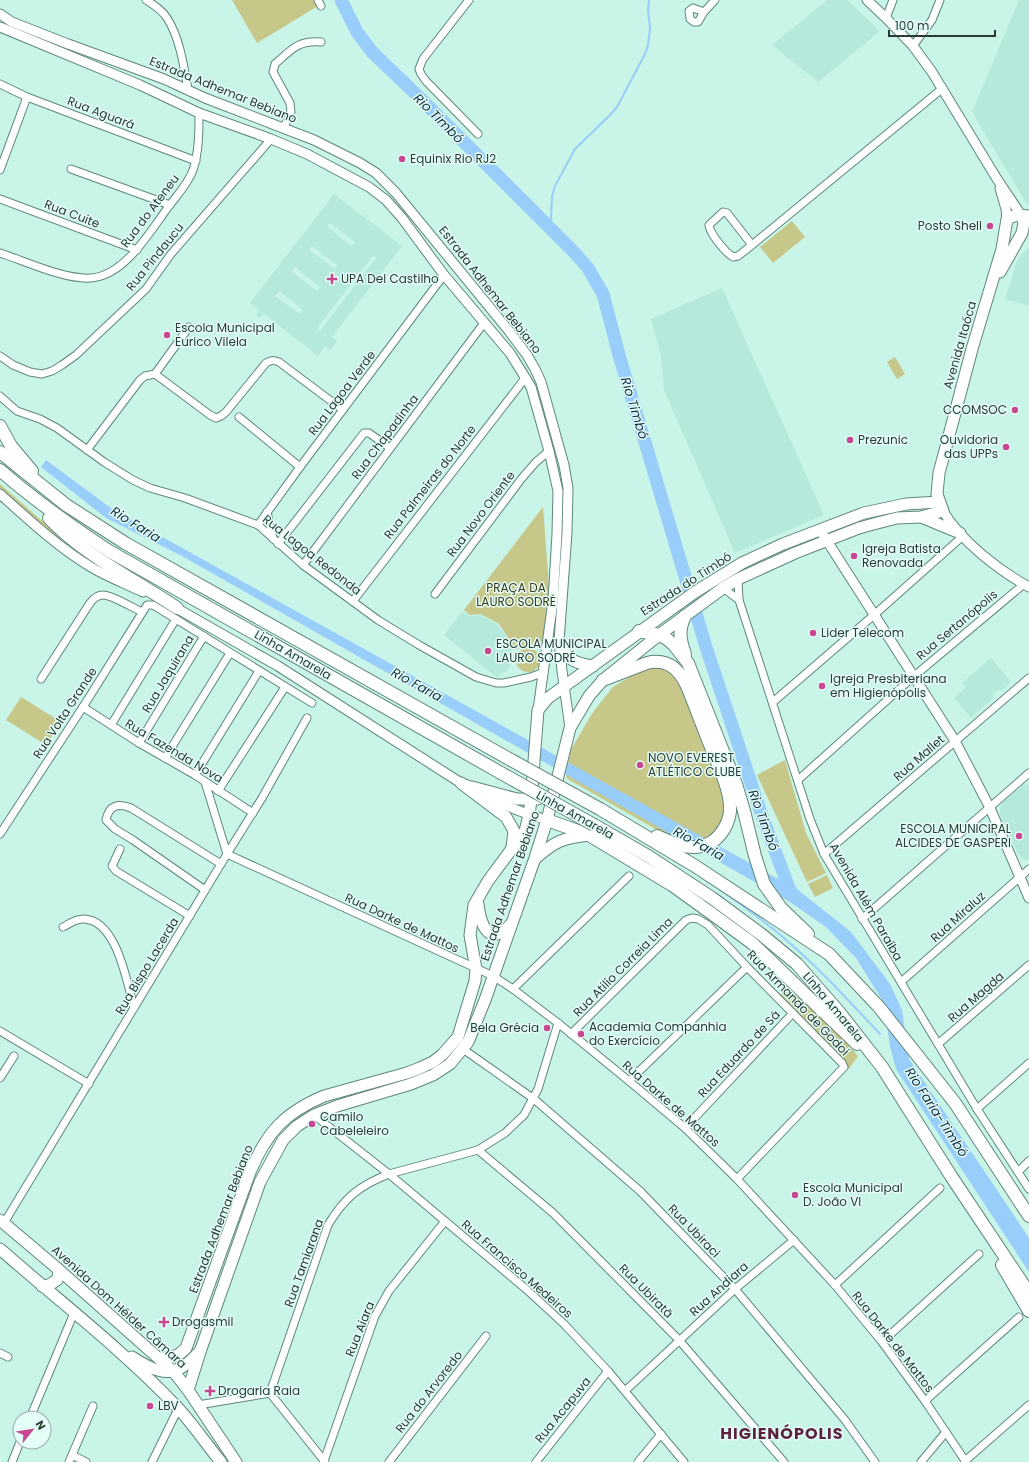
<svg xmlns="http://www.w3.org/2000/svg" width="1029" height="1462" font-family="Poppins,sans-serif">
<rect width="100%" height="100%" fill="#c9f4e8"/>
<g fill="#b5e9dc" fill-rule="evenodd">
<polygon points="827,0 847,0 880,31 818,82 772,45"/>
<polygon points="1019,0 1029,0 1029,205 1025,201 972,112"/>
<path d="M334,194L402,246L332,337L337,341L330,350L325,346L318,356L263,313L260,318L256,315L259,310L250,303ZM330,223L355,242L352,246L327,227ZM312,246L337,265L335,269L309,250ZM373,256L376,258L320,331L317,328ZM295,267L320,287L317,291L292,272ZM279,291L303,310L300,314L275,296Z"/>
<polygon points="1029,247 1029,306 1005,299 1002,299 1005,299 1017,261 1020,256"/>
<polygon points="722,288 824,515 735,553 664,390 661,355 651,319"/>
<polygon points="463,611 470,616 481,615 498,625 510,642 513,660 506,673 504,671 498,678 444,635"/>
<polygon points="991,658 1011,682 1003,690 998,690 993,694 993,698 971,718 954,698 966,687 962,683"/>
<polygon points="1029,784 1029,859 1024,860 1019,856 1000,815 1000,808 1003,802 1024,785"/>
</g>
<g fill="#c7c78a">
<polygon points="232,0 315,0 318,6 257,43"/>
<polygon points="792,221 805,237 773,263 760,247"/>
<polygon points="895,357 905,374 897,379 887,362"/>
<path d="M0,484L41,520L82,551L91,560C58,540 29,513 0,488Z"/>
<polygon points="543,507 549,587 543,641 514,650 511,642 499,624 481,614 470,615 464,610"/>
<circle cx="528" cy="660" r="12"/>
<path d="M662,666L682,682L725,798C727,820 724,822 711,839L680,843L566,778L570,751L593,712L613,687L646,667Z"/>
<polygon points="21,697 61,722 46,745 6,720"/>
<polygon points="785,760 806,833 826,873 807,882 757,775"/>
<polygon points="827,875 833,888 815,897 808,884"/>
<polygon points="790,987 819,1014 858,1056 849,1069 779,996"/>
</g>
<polygon fill="#99cdfa" points="46,460 112,509 798,890 851,932 890,984 902,1010 909,1059 1029,1238 1029,1272 896,1069 890,1046 884,1003 856,958 826,927 790,902 182,556 106,518 41,467"/>
<g fill="none" stroke-linecap="round" stroke-linejoin="round">
<g stroke="#99cdfa" stroke-width="2">
<polyline points="556,234 551,220 552,196 555,186 575,149 610,115 617,107 645,54 648,45 650,28 648,10 649,0"/>
<path d="M699,875C728,896 758,915 785,939C819,968 849,1001 880,1034"/>
</g>
<polyline stroke="#99cdfa" stroke-width="13" points="341,0 357,32 372,52 421,99 572,250 588,268 603,294 619,355 706,647 762,816 789,888 795,897"/>
<g stroke="#5f877c" stroke-width="9">
<g id="street">
<path d="M146,0C154,5 162,10 167,18C180,38 184,67 188,90"/>
<polyline points="318,0 321,6"/>
<polyline points="469,0 423,59 419,69 421,74 426,81 478,134"/>
<polyline points="704,12 693,8 689,11 690,19 694,22 698,22 704,12 715,0"/>
<polyline points="886,18 893,0"/>
<polyline points="913,46 932,20 940,0"/>
<polyline points="0,84 27,97 196,161"/>
<path d="M284,127L291,112L290,103L273,72L275,64C291,50 298,40 321,42"/>
<polyline points="71,169 170,205"/>
<polyline points="0,170 27,97"/>
<polyline points="0,199 137,250"/>
<path d="M752,245L727,213L723,212L709,225C710,234 725,252 733,257L738,256L752,245L943,88"/>
<path d="M0,253C25,261 65,280 91,278C125,276 151,230 169,206C178,194 188,184 193,170C199,152 199,132 199,113"/>
<polyline points="0,356 13,365 30,372 42,374 52,371 62,365 76,355 146,289 171,254 271,139"/>
<polyline points="155,374 189,327"/>
<polyline points="0,396 17,411 40,419 57,428 104,462 133,480 150,488 185,498 258,525 303,565 378,620 419,645 476,677 496,683 504,683 531,677 544,672"/>
<polyline points="239,417 300,467"/>
<path d="M87,450L140,380L145,376L155,374L210,415L216,418L221,416L226,412L266,363C271,360 273,360 279,362L343,410"/>
<polyline points="267,512 273,539"/>
<polyline points="258,525 300,467 444,275"/>
<polyline points="278,544 364,433 369,433 390,448"/>
<polyline points="303,565 484,323"/>
<polyline points="738,579 739,600 810,819 824,854 977,1109 1029,1189"/>
<polyline points="723,588 739,600"/>
<polyline points="435,594 522,478 536,462 549,451"/>
<polyline points="353,601 526,377"/>
<path d="M41,679L90,603C93,599 98,595 103,595C112,595 133,608 142,612"/>
<polyline points="773,702 874,615 963,536"/>
<polyline points="83,707 139,743 195,775 253,813"/>
<polyline points="111,725 176,619"/>
<polyline points="139,743 204,636"/>
<polyline points="165,758 230,653"/>
<polyline points="195,775 259,671"/>
<polyline points="798,780 913,677 1024,584"/>
<polyline points="205,782 227,854"/>
<polyline points="218,791 285,687"/>
<polyline points="0,834 83,707 147,605 153,605 312,703"/>
<polyline points="120,849 113,864 112,866 116,871 190,916"/>
<polyline points="227,854 493,976 513,989 558,1023 629,1081 685,1128 737,1179 835,1285 882,1342 925,1401 966,1462"/>
<polyline points="824,854 1029,678"/>
<path d="M205,890L133,840L115,829L106,820C109,805 118,803 131,808L221,864"/>
<polyline points="862,919 1029,773"/>
<path d="M63,927C69,924 75,919 83,919C117,919 127,983 134,1008"/>
<polyline points="901,982 1029,869"/>
<polyline points="513,989 629,876"/>
<polyline points="0,1031 89,1084"/>
<polyline points="571,1034 686,920 692,918 698,919 708,925 747,967 842,1063 844,1067 737,1179"/>
<polyline points="938,1044 1029,965"/>
<polyline points="463,1049 534,1099 640,1191 735,1289 845,1420 875,1462"/>
<polyline points="0,1078 14,1056"/>
<polyline points="629,1081 747,967"/>
<polyline points="977,1109 1029,1063"/>
<polyline points="314,1115 389,1174 526,1289 564,1324 608,1371 684,1462"/>
<polyline points="685,1128 793,1013"/>
<polyline points="478,1150 553,1213 679,1340 784,1462"/>
<polyline points="1018,1172 1029,1161"/>
<polyline points="4,1223 227,854 262,798 307,718"/>
<polyline points="835,1285 940,1188"/>
<polyline points="882,1342 979,1254"/>
<polyline points="0,1353 8,1357"/>
<polyline points="626,1390 735,1289 794,1240"/>
<path d="M270,1393L328,1225C344,1198 360,1185 389,1174L478,1150L505,1133L524,1115L538,1089L558,1023"/>
<polyline points="270,1393 325,1462"/>
<polyline points="925,1401 1019,1317"/>
<polyline points="198,1405 270,1393"/>
<polyline points="30,1418 74,1313"/>
<polyline points="72,1455 86,1462"/>
<polyline points="324,1461 375,1316 389,1291 445,1221"/>
<polyline points="965,1461 1029,1405"/>
<polyline points="12,1462 20,1442"/>
<polyline points="69,1462 93,1406"/>
<polyline points="152,1462 178,1409"/>
<polyline points="389,1462 486,1336"/>
<polyline points="536,1462 608,1371"/>
<polyline points="638,1462 661,1434"/>
<polyline points="921,1462 946,1432"/>
</g>
</g>
<g stroke="#5f877c" stroke-width="11">
<g id="secondary">
<polyline points="867,0 886,18 913,46 932,72 997,179 1021,215"/>
<polyline points="0,14 12,22 68,44 164,79 205,98 314,140 360,163 376,173 396,193 509,331 527,355 535,369 541,382 564,465 568,488 567,533 559,641 562,671 570,728"/>
<polyline points="0,27 140,85 199,113 271,139 307,154 369,187 386,200 402,218 444,275 510,353 531,387 549,451 558,491 557,534 553,601 538,710"/>
<polyline points="1000,188 1006,209 1007,219"/>
<path d="M0,494C29,520 58,547 91,567C108,577 126,584 143,592"/>
<path d="M943,511C961,541 998,570 1029,587"/>
<polyline points="820,530 955,741 990,808 1029,898"/>
<polyline points="171,605 278,666 461,783 468,785"/>
<path d="M479,791C500,805 523,813 547,820"/>
</g>
</g>
<g stroke="#5f877c" stroke-width="13">
<g id="primary">
<polyline points="1000,272 1022,233 1024,223 1021,215"/>
<polyline points="921,517 960,533"/>
<path d="M559,641C568,660 573,663 593,666"/>
<polyline points="461,783 506,817 514,831 512,847"/>
<polyline points="472,787 517,799 538,799"/>
<path d="M536,858C555,841 563,838 589,835"/>
<path d="M478,904C479,914 484,943 502,932C506,930 509,926 512,923"/>
<polyline points="0,1220 58,1269 174,1372 188,1390 236,1462"/>
<path d="M0,1249C59,1301 123,1350 177,1407C193,1424 206,1444 221,1462"/>
<polyline points="42,1286 49,1285 57,1280 59,1274 58,1269"/>
<path d="M132,1357C159,1375 176,1379 198,1353"/>
<path d="M160,1358C171,1358 178,1357 186,1348L250,1172C267,1132 284,1113 324,1096L407,1073L420,1068L433,1062L442,1055L458,1037L475,981L476,969L470,935L474,905L488,881L525,831L529,815L531,800L538,710L548,698L695,592L742,563L783,544L864,513L906,504L939,502"/>
<polyline points="188,1390 201,1349 260,1182 283,1140 297,1126 314,1115 337,1106 411,1084 433,1075 450,1064 468,1042 485,1000 535,858 547,820 570,728 589,696 603,680 659,635 723,588 738,579 795,553 859,528 881,522 897,518 921,517 943,511 937,494 939,473 972,349 1002,249 1007,219 1016,215 1029,216"/>
</g>
</g>
<g stroke="#5f877c" stroke-width="14">
<g id="highway">
<polyline points="0,426 11,446 32,471"/>
<polyline points="0,452 66,505 125,543 511,760"/>
<path d="M0,470C34,500 71,526 109,551L501,773"/>
<path d="M49,518C85,556 134,579 177,608"/>
<path d="M685,616C678,630 680,640 685,654"/>
<polyline points="639,631 659,635 667,639 674,645 688,663 736,784 744,811 755,856 764,884 781,908 808,934"/>
<path d="M603,680L647,663C667,658 679,669 687,686C696,708 704,730 713,752C720,770 731,791 730,811C729,823 722,835 712,842C693,853 675,844 657,836"/>
<polyline points="600,809 695,866 829,954 879,1007 955,1103 1029,1216"/>
<polyline points="547,820 589,835 609,847 672,885 711,913 752,943 857,1044"/>
<polyline points="594,825 648,856 712,898 762,935 797,964 839,1012 882,1067 951,1176 1029,1293"/>
<polyline points="1002,1265 1029,1311"/>
</g>
</g>
<use href="#street" stroke="#fff" stroke-width="7"/>
<use href="#secondary" stroke="#fff" stroke-width="9"/>
<use href="#primary" stroke="#fff" stroke-width="11"/>
<use href="#highway" stroke="#fff" stroke-width="12"/>
<g stroke="#5f877c" stroke-width="14" stroke-linecap="butt">
<g id="highway-bridge">
<polyline points="511,760 600,809"/>
<polyline points="501,773 594,825"/>
</g>
</g>
<use href="#highway-bridge" stroke="#fff" stroke-width="12"/>
</g>
<g fill="#c84791" stroke="#e4fdf6" stroke-width="1.5">
<circle cx="402" cy="159" r="4"/>
<circle cx="990" cy="226" r="4"/>
<path d="M330 273h4v4h4v4h-4v4h-4v-4h-4v-4h4z"/>
<circle cx="167" cy="335" r="4"/>
<circle cx="1015" cy="410" r="4"/>
<circle cx="850" cy="440" r="4"/>
<circle cx="1006" cy="447" r="4"/>
<circle cx="854" cy="556" r="4"/>
<circle cx="813" cy="633" r="4"/>
<circle cx="488" cy="651" r="4"/>
<circle cx="822" cy="686" r="4"/>
<circle cx="640" cy="765" r="4"/>
<circle cx="1019" cy="836" r="4"/>
<circle cx="547" cy="1028" r="4"/>
<circle cx="581" cy="1034" r="4"/>
<circle cx="312" cy="1124" r="4"/>
<circle cx="795" cy="1195" r="4"/>
<path d="M162 1316h4v4h4v4h-4v4h-4v-4h-4v-4h4z"/>
<path d="M208 1385h4v4h4v4h-4v4h-4v-4h-4v-4h4z"/>
<circle cx="150" cy="1406" r="4"/>
</g>
<g text-anchor="middle" stroke-width="3" stroke-linejoin="round" paint-order="stroke">
<g font-size="12" fill="#2a3b36" stroke="#e4fdf6">
<text transform="translate(223 90) rotate(22)" y="4">Estrada Adhemar Bebiano</text>
<text transform="translate(101 113) rotate(21)" y="4">Rua Aguará</text>
<text transform="translate(150 211) rotate(-53)" y="4">Rua do Ateneu</text>
<text transform="translate(72 214) rotate(21)" y="4">Rua Cuite</text>
<text transform="translate(155 257) rotate(-51)" y="4">Rua Pindaucu</text>
<text transform="translate(490 290) rotate(52)" y="4">Estrada Adhemar Bebiano</text>
<text transform="translate(960 345) rotate(-74)" y="4">Avenida Itaóca</text>
<text transform="translate(342 393) rotate(-53)" y="4">Rua Lagoa Verde</text>
<text transform="translate(385 437) rotate(-53)" y="4">Rua Chapadinha</text>
<text transform="translate(430 482) rotate(-52)" y="4">Rua Palmeiras do Norte</text>
<text transform="translate(481 514) rotate(-53)" y="4">Rua Novo Oriente</text>
<text transform="translate(312 555) rotate(38)" y="4">Rua Lagoa Redonda</text>
<text transform="translate(686 584) rotate(-33)" y="4">Estrada do Timbó</text>
<text transform="translate(957 625) rotate(-40)" y="4">Rua Sertanópolis</text>
<text transform="translate(293 655) rotate(30)" y="4">Linha Amarela</text>
<text transform="translate(168 674) rotate(-59)" y="4">Rua Jaquirana</text>
<text transform="translate(65 713) rotate(-57)" y="4">Rua Volta Grande</text>
<text transform="translate(174 751) rotate(31)" y="4">Rua Fazenda Nova</text>
<text transform="translate(919 758) rotate(-41)" y="4">Rua Mallet</text>
<text transform="translate(575 815) rotate(29)" y="4">Linha Amarela</text>
<text transform="translate(510 886) rotate(-71)" y="4">Estrada Adhemar Bebiano</text>
<text transform="translate(866 902) rotate(60)" y="4">Avenida Além Paraíba</text>
<text transform="translate(958 917) rotate(-42)" y="4">Rua Miraluz</text>
<text transform="translate(402 923) rotate(25)" y="4">Rua Darke de Mattos</text>
<text transform="translate(147 966) rotate(-59)" y="4">Rua Bispo Lacerda</text>
<text transform="translate(623 967) rotate(-45)" y="4">Rua Atilio Correia Lima</text>
<text transform="translate(976 997) rotate(-41)" y="4">Rua Magda</text>
<text transform="translate(798 1003) rotate(46)" y="4">Rua Armando de Godoi</text>
<text transform="translate(833 1007) rotate(50)" y="4">Linha Amarela</text>
<text transform="translate(739 1054) rotate(-47)" y="4">Rua Eduardo de Sá</text>
<text transform="translate(671 1104) rotate(41)" y="4">Rua Darke de Mattos</text>
<text transform="translate(221 1219) rotate(-69)" y="4">Estrada Adhemar Bebiano</text>
<text transform="translate(694 1231) rotate(46)" y="4">Rua Ubiraci</text>
<text transform="translate(304 1263) rotate(-70)" y="4">Rua Tamiarana</text>
<text transform="translate(517 1269) rotate(41)" y="4">Rua Francisco Medeiros</text>
<text transform="translate(719 1289) rotate(-42)" y="4">Rua Andiara</text>
<text transform="translate(646 1291) rotate(45)" y="4">Rua Ubiratã</text>
<text transform="translate(119 1307) rotate(42)" y="4">Avenida Dom Hélder Câmara</text>
<text transform="translate(360 1329) rotate(-68)" y="4">Rua Aiara</text>
<text transform="translate(893 1342) rotate(52)" y="4">Rua Darke de Mattos</text>
<text transform="translate(429 1392) rotate(-52)" y="4">Rua do Arvoredo</text>
<text transform="translate(563 1410) rotate(-51)" y="4">Rua Acapuva</text>
</g>
<g font-size="12" fill="#2a3b36" stroke="#e4fdf6" text-anchor="start">
<text x="410" y="163">Equinix Rio RJ2</text>
<text x="982" y="230" text-anchor="end">Posto Shell</text>
<text x="341" y="283">UPA Del Castilho</text>
<text x="175" y="332">Escola Municipal<tspan x="175" dy="14">Eurico Vilela</tspan></text>
<text x="1007" y="414" text-anchor="end">CCOMSOC</text>
<text x="858" y="444">Prezunic</text>
<text x="998" y="444" text-anchor="end">Ouvidoria<tspan x="998" dy="14">das UPPs</tspan></text>
<text x="862" y="553">Igreja Batista<tspan x="862" dy="14">Renovada</tspan></text>
<text x="821" y="637">Lider Telecom</text>
<text x="496" y="648">ESCOLA MUNICIPAL<tspan x="496" dy="14">LAURO SODRÉ</tspan></text>
<text x="830" y="683">Igreja Presbiteriana<tspan x="830" dy="14">em Higienópolis</tspan></text>
<text x="648" y="762">NOVO EVEREST<tspan x="648" dy="14">ATLÉTICO CLUBE</tspan></text>
<text x="1011" y="833" text-anchor="end">ESCOLA MUNICIPAL<tspan x="1011" dy="14">ALCIDES DE GASPERI</tspan></text>
<text x="589" y="1031">Academia Companhia<tspan x="589" dy="14">do Exercício</tspan></text>
<text x="539" y="1032" text-anchor="end">Bela Grécia</text>
<text x="320" y="1121">Camilo<tspan x="320" dy="14">Cabeleleiro</tspan></text>
<text x="803" y="1192">Escola Municipal<tspan x="803" dy="14">D. João VI</tspan></text>
<text x="172" y="1326">Drogasmil</text>
<text x="218" y="1395">Drogaria Raia</text>
<text x="158" y="1410">LBV</text>
</g>
<g font-size="12" fill="#3c3b18" stroke="#e4fdf6">
<text x="516" y="592">PRAÇA DA<tspan x="516" dy="14">LAURO SODRÉ</tspan></text>
</g>
<g font-size="13" font-style="italic" fill="#122e45" stroke="#e4fdf6">
<text transform="translate(439 118) rotate(45)" y="5">Rio Timbó</text>
<text transform="translate(635 408) rotate(73)" y="5">Rio Timbó</text>
<text transform="translate(136 524) rotate(32)" y="5">Rio Faria</text>
<text transform="translate(417 684) rotate(29)" y="5">Rio Faria</text>
<text transform="translate(764 820) rotate(70)" y="5">Rio Timbó</text>
<text transform="translate(699 843) rotate(29)" y="5">Rio Faria</text>
<text transform="translate(937 1112) rotate(57)" y="5">Rio Faria-Timbó</text>
</g>
<g font-size="16" font-weight="bold" letter-spacing="1" fill="#5d1f42" stroke="#e4fdf6">
<text x="782" y="1439">HIGIENÓPOLIS</text>
</g>
</g>
<g transform="translate(32 1430) rotate(60)"><circle r="19" fill="#e4fdf6" stroke="#9aafa9"/>
<path d="M0-3L7 15L0 10L-7 15Z" fill="#c84791"/>
<text y="-6" font-size="11" font-weight="bold" text-anchor="middle" fill="#2a3b36">N</text>
</g>
<path d="M889 30v6h106v-6" fill="none" stroke="#2a3b36" stroke-width="2"/>
<text x="895" y="30" font-size="12" fill="#2a3b36" stroke="#e4fdf6" stroke-width="3" paint-order="stroke">100 m</text>
</svg>
